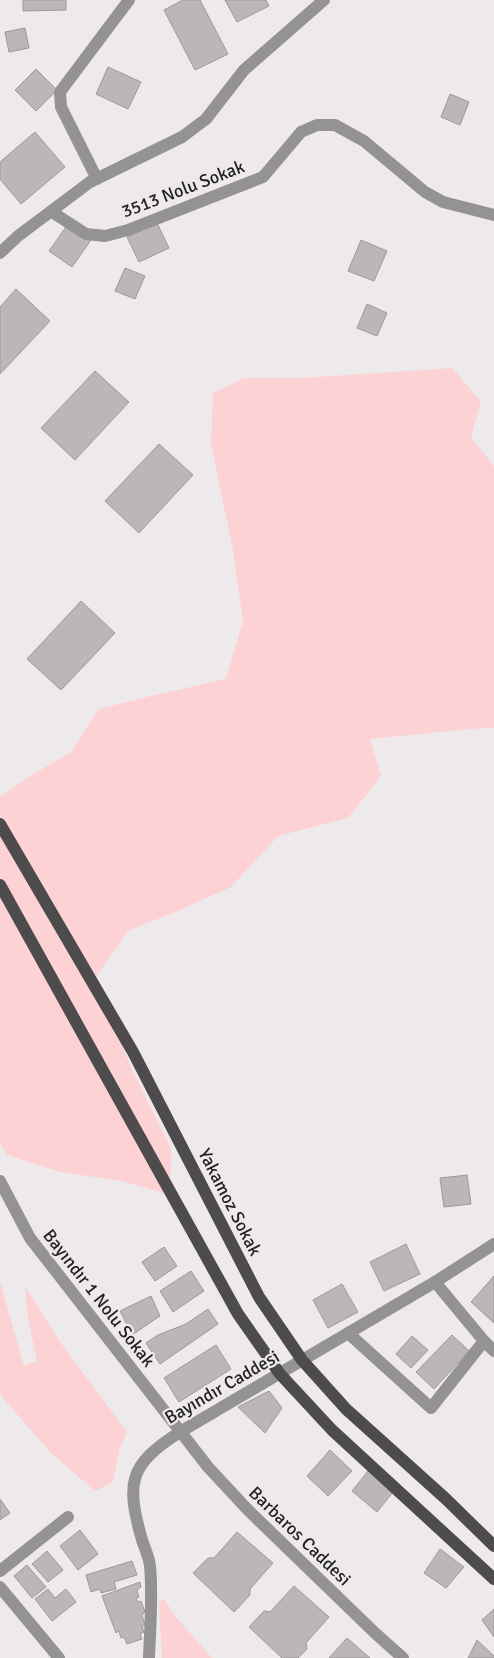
<svg xmlns="http://www.w3.org/2000/svg" width="494" height="1658" font-family="Signika,sans-serif">
<rect width="100%" height="100%" fill="#eeeaeb"/>
<g fill="#fcd2d4">
<polygon points="452,368 481,401 471,437 494,466 494,728 482,728 370,739 381,776 348,818 278,836 231,887 171,914 129,930 95,978 132,1070 171,1148 170,1195 122,1181 60,1172 7,1155 0,1143 0,797 25,779 71,752 99,709 151,696 226,679 243,621 233,550 211,444 213,393 244,378 302,378"/>
<polygon points="0,1281 24,1366 37,1361 27,1312 25,1286 60,1342 127,1432 120,1447 113,1482 95,1491 51,1453 2,1397 0,1392"/>
<polygon points="164,1599 176,1617 212,1658 162,1658 159,1602"/>
</g>
<g fill="#bbb7b7" stroke="#9c9999">
<polygon points="23,0 66,0 66,10 23,11"/>
<polygon points="183,0 200,0 228,54 195,70 164,10"/>
<polygon points="225,0 266,0 269,6 237,22"/>
<polygon points="25,28 29,48 9,52 5,32"/>
<polygon points="108,67 141,82 128,109 96,94"/>
<polygon points="36,69 57,90 36,111 15,90"/>
<polygon points="450,94 469,102 460,125 441,117"/>
<polygon points="35,132 65,167 21,204 0,179 0,162"/>
<polygon points="157,223 169,248 139,262 127,237"/>
<polygon points="68,224 91,240 72,267 49,251"/>
<polygon points="361,240 387,251 374,281 348,271"/>
<polygon points="125,268 145,276 135,299 115,291"/>
<polygon points="16,289 50,321 0,374 0,307"/>
<polygon points="367,304 387,313 377,336 357,328"/>
<polygon points="95,371 129,402 75,460 41,428"/>
<polygon points="159,444 193,475 139,533 105,501"/>
<polygon points="81,601 115,633 61,690 27,659"/>
<polygon points="467,1175 471,1204 444,1207 440,1178"/>
<polygon points="406,1244 420,1274 384,1291 370,1262"/>
<polygon points="164,1247 177,1266 155,1281 142,1262"/>
<polygon points="191,1271 204,1291 173,1312 160,1291"/>
<polygon points="494,1276 494,1323 471,1302"/>
<polygon points="342,1284 358,1312 328,1328 313,1300"/>
<polygon points="151,1296 160,1316 132,1335 120,1311"/>
<polygon points="208,1309 218,1324 160,1364 146,1343 158,1335 186,1324"/>
<polygon points="452,1335 469,1351 434,1389 416,1372"/>
<polygon points="412,1336 428,1350 411,1368 396,1354"/>
<polygon points="216,1345 231,1369 179,1402 164,1378"/>
<polygon points="269,1391 282,1408 265,1433 238,1407"/>
<polygon points="330,1450 352,1471 328,1496 307,1476"/>
<polygon points="368,1471 393,1492 377,1512 352,1491"/>
<polygon points="0,1499 10,1513 0,1520"/>
<polygon points="80,1530 98,1554 78,1570 60,1546"/>
<polygon points="237,1532 273,1563 250,1589 250,1595 234,1612 193,1573 208,1558 214,1558"/>
<polygon points="440,1549 464,1567 446,1588 424,1573"/>
<polygon points="47,1551 63,1570 48,1582 32,1564"/>
<polygon points="132,1561 137,1575 114,1582 116,1589 101,1593 100,1589 91,1592 86,1575"/>
<polygon points="27,1565 46,1587 32,1598 14,1576"/>
<polygon points="140,1582 141,1587 137,1590 139,1597 136,1598 138,1602 141,1601 145,1612 142,1615 145,1625 142,1626 144,1632 140,1634 142,1639 127,1644 124,1637 121,1638 119,1631 116,1633 102,1596"/>
<polygon points="294,1586 329,1617 306,1643 307,1649 298,1658 282,1658 249,1627 264,1611 270,1612"/>
<polygon points="48,1589 55,1598 66,1589 76,1602 52,1621 35,1599"/>
<polygon points="494,1609 494,1637 482,1620"/>
<polygon points="347,1638 370,1658 329,1658"/>
<polygon points="477,1640 494,1656 494,1658 468,1658"/>
</g>
<g fill="none" stroke-linecap="round" stroke-linejoin="round">
<g stroke="#949292" stroke-width="12">
<polyline points="97,179 61,107 60,92 129,0"/>
<polyline points="52,212 86,234 105,236 128,230 263,177 301,132 317,125 335,125 364,141 425,192 443,202 494,215"/>
<polyline points="0,253 18,236 90,182 182,137 206,119 244,70 324,0"/>
<polyline points="0,1181 30,1238 208,1467 247,1509 375,1633 403,1658"/>
<polyline points="435,1282 484,1341 494,1351"/>
<polyline points="348,1333 431,1408 484,1341"/>
<polyline points="0,1571 68,1517"/>
<polyline points="0,1587 59,1658"/>
<path d="M149,1658C150,1628 153,1596 150,1566C149,1557 145,1549 142,1540C126,1483 128,1465 180,1432L435,1282L494,1244"/>
</g>
<g stroke="#4d4b4b" stroke-width="12">
<polyline points="0,824 133,1052 259,1297 302,1360 346,1409 446,1499 494,1546"/>
<polyline points="0,885 238,1314 280,1374 332,1430 494,1579"/>
</g>
</g>
<g text-anchor="middle" stroke-width="4.5" stroke-linejoin="round" paint-order="stroke">
<g font-size="18" fill="#232222" stroke="#eeeaeb">
<text transform="translate(183 189) rotate(-21)" y="6">3513 Nolu Sokak</text>
<text transform="translate(230 1202) rotate(63)" y="6">Yakamoz Sokak</text>
<text transform="translate(99 1298) rotate(52)" y="6">Bayındır 1 Nolu Sokak</text>
<text transform="translate(222 1387) rotate(-30)" y="6">Bayındır Caddesi</text>
<text transform="translate(300 1536) rotate(44)" y="6">Barbaros Caddesi</text>
</g>
</g>
</svg>
